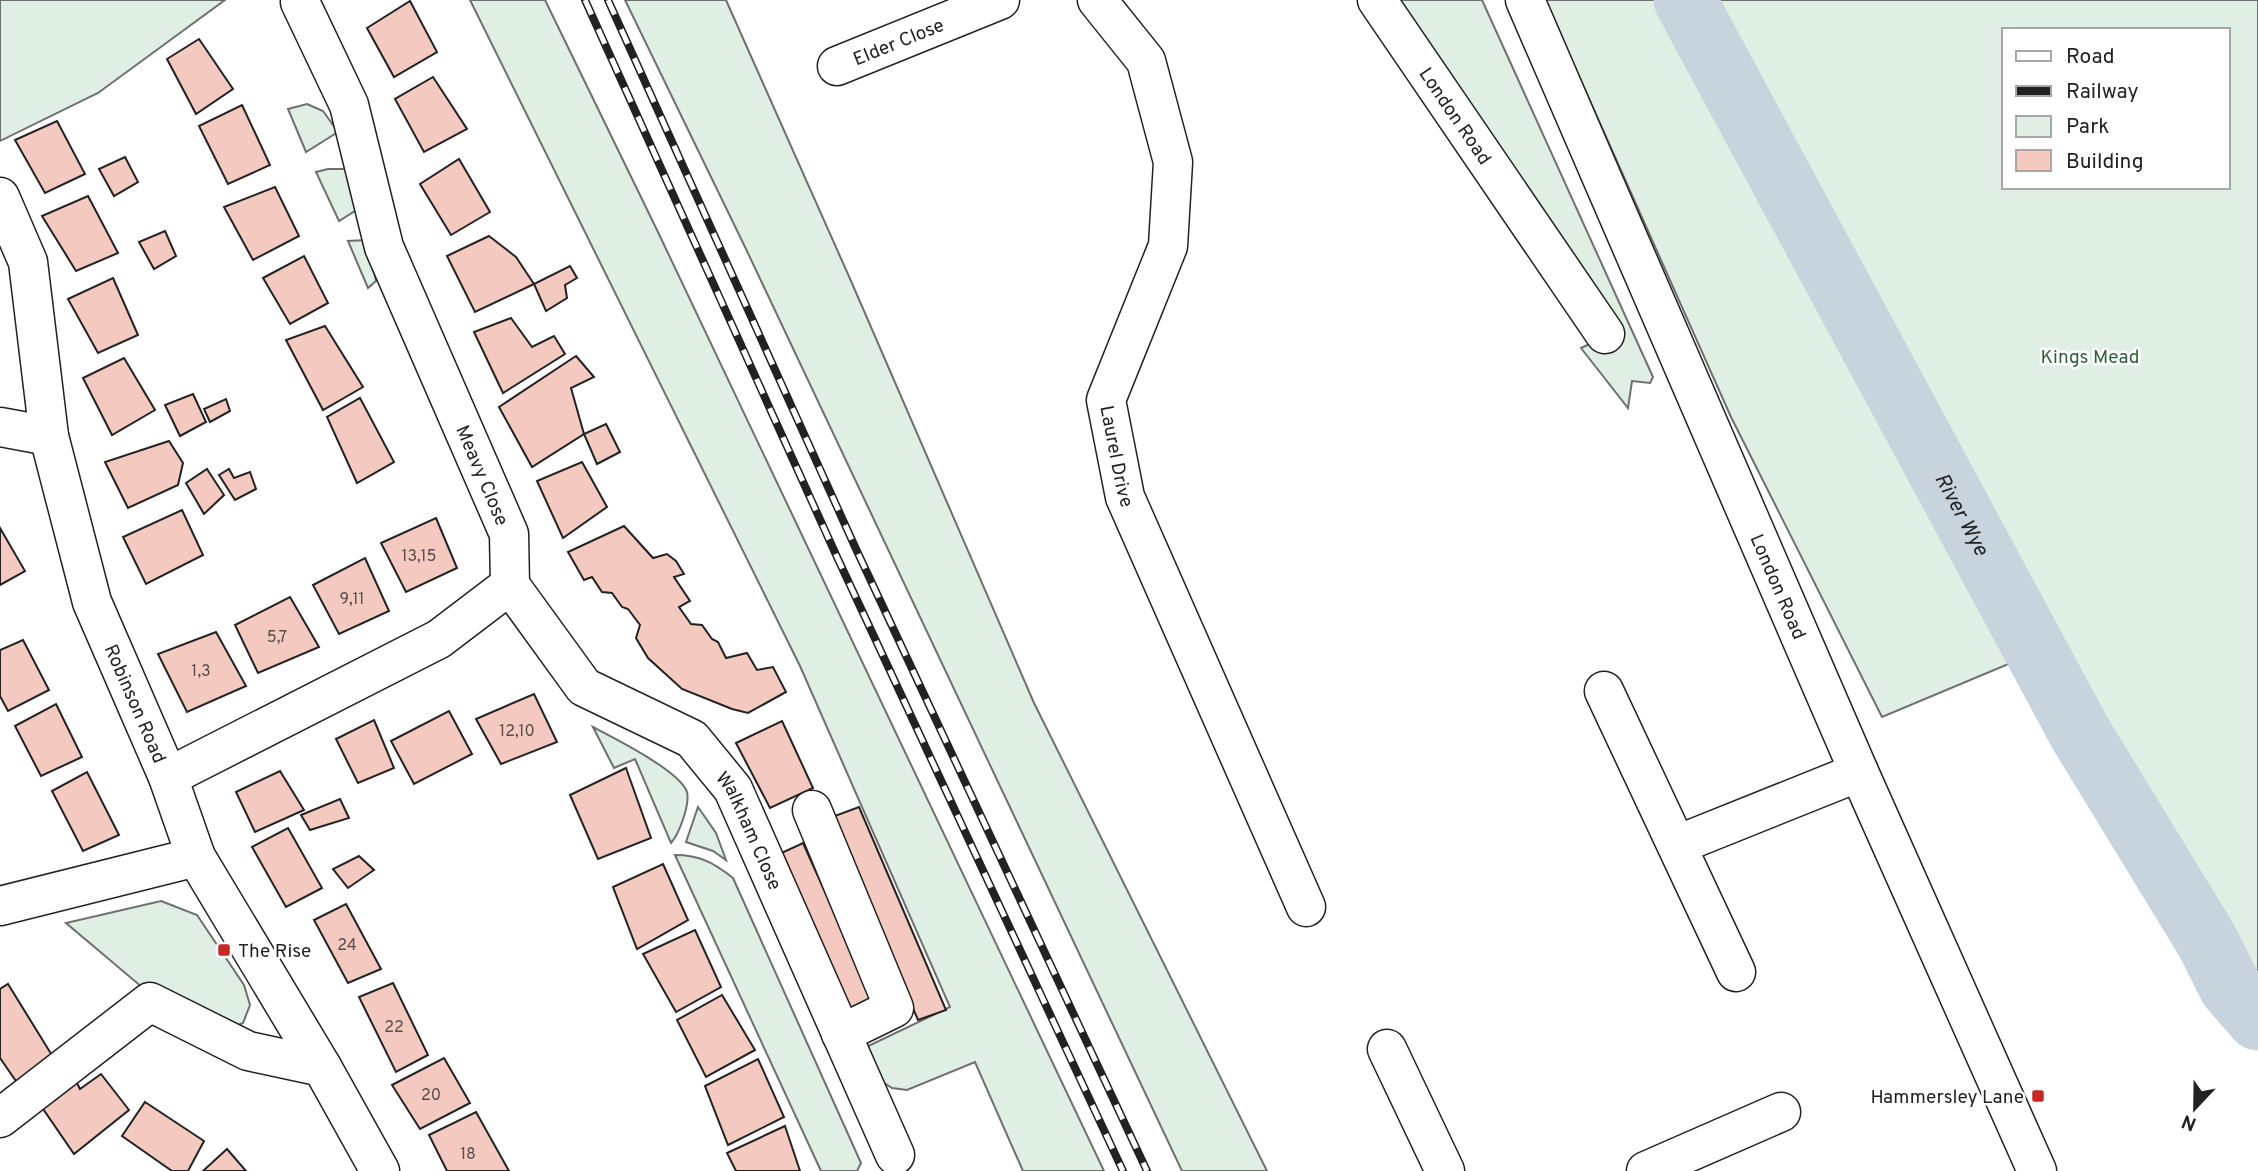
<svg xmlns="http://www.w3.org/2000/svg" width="2258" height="1171" font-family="Overpass,sans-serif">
<rect width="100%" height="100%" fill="#fff"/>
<g fill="#e0efe3" stroke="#6f6f6f" stroke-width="2" fill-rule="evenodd">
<polygon points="0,0 225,0 98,93 0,141"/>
<polygon points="470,0 545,0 657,230 1104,1171 1023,1171 975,1062 907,1090 892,1088 878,1079 864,1048 950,1007 800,666"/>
<polygon points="625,0 726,0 851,281 1034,703 1267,1171 1182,1171 746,249"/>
<polygon points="1380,0 1482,0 1653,377 1650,383 1632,381 1628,408 1581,348 1612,334"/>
<polygon points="1545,0 1658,0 2018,660 1882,717 1731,417"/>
<path d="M1702,0H2258V998L2219,949L2162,847L2108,737ZM2004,30H2228V187H2004Z"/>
<polygon points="307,104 323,111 338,132 306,152 288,109"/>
<polygon points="328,169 351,169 358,209 339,221 316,172"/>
<polygon points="367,240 376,281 368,288 348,241"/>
<path d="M593,727C614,738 680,771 687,792C690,805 679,834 671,843L635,759L614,768Z"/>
<polygon points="698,807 716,833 726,860 713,851 686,842"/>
<path d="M675,855C700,855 714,863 733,878L861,1163L857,1171H821Z"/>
<polygon points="161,901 197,915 244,985 250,1005 243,1023 225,1031 143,988 66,923"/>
</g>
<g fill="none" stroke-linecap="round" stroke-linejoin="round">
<path stroke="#c7d3dd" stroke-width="63" id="s1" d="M1685,0L2080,733L2207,941L2230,987L2258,1019"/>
</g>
<g fill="#f3c9c0" stroke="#222" stroke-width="2">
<polygon points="410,1 437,52 394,77 367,28"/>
<polygon points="199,39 233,89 196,114 167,59"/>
<polygon points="433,77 467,129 424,152 395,99"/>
<polygon points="242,105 270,165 228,184 199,126"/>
<polygon points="57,121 85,174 45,193 15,140"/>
<polygon points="125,157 138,182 114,196 99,169"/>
<polygon points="459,159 490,212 451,235 420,184"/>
<polygon points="275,187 299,236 253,260 224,207"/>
<polygon points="88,196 118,253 76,271 42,216"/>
<polygon points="165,231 176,256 154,269 139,242"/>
<polygon points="489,236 516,257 534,284 475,312 447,256"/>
<polygon points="304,256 328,303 290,324 263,278"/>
<polygon points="570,266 577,278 565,285 567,298 546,311 534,284"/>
<polygon points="113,278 138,335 98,353 68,299"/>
<polygon points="511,318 532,347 554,336 565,354 503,393 474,332"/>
<polygon points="325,326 363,387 323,410 286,340"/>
<polygon points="576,356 594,377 571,388 584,434 532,467 499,407"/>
<polygon points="124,358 155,410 112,435 83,378"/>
<polygon points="193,394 206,422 180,436 165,405"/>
<polygon points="360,398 394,462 357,483 327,417"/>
<polygon points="226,399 230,411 210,422 204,409"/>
<polygon points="606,424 620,452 597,464 584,434"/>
<polygon points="169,441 183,463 178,485 128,508 105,462"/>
<polygon points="582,462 607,507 563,538 537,481"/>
<polygon points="207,469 224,495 204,514 186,483"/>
<polygon points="229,469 234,478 250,472 256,489 235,500 219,475"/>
<polygon points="182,510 203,555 146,584 123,537"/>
<polygon points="436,518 457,568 406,592 381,543"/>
<polygon points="624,526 653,558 667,554 676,561 684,574 674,577 690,601 679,607 691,624 702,625 712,639 718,642 726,658 747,653 757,670 773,667 786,692 748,713 732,709 682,689 648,658 636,638 640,625 628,609 622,607 612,593 602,592 592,577 584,580 568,552"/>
<polygon points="0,528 25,571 0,585"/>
<polygon points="365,558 389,611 339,634 313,585"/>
<polygon points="290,597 319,647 258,673 235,625"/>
<polygon points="216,632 246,686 187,712 158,654"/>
<polygon points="23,640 49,690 8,711 0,696 0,650"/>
<polygon points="534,694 557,742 501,764 476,719"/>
<polygon points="56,704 82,757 41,776 15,726"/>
<polygon points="449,711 472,754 414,784 391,741"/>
<polygon points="374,720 394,768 358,783 336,739"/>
<polygon points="782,721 813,788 770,808 736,743"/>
<polygon points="626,768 651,838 598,859 570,795"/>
<polygon points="280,771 304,810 255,832 236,792"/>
<polygon points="87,772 119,835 83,851 52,791"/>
<polygon points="340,799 349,818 310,830 301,815"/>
<polygon points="859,807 946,1010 918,1020 832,817"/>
<polygon points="288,828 322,888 286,907 252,847"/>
<polygon points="803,843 874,1001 843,1012 775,856"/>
<polygon points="359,856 374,870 348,888 333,869"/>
<polygon points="663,864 688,920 637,949 613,887"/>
<polygon points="346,904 381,969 348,983 314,920"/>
<polygon points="695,930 721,987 676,1012 643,954"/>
<polygon points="393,983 428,1055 396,1072 359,997"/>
<polygon points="8,984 58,1065 18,1084 0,1058 0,989"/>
<polygon points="722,995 755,1050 706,1077 677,1020"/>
<polygon points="444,1058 470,1103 420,1129 392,1085"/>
<polygon points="758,1059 784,1117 728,1145 705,1086"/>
<polygon points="101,1074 129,1110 74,1154 39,1103 75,1079 80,1089"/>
<polygon points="145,1102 204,1141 188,1171 172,1171 122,1136"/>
<polygon points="476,1112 509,1171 447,1171 429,1135"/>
<polygon points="785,1126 800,1171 736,1171 727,1153"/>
<polygon points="227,1149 246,1171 203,1171"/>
</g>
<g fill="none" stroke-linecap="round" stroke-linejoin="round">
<g stroke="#222" stroke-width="41">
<g id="minor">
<path id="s2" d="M1097,0L1146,61L1173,162L1168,246L1106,400L1125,497L1306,907"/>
<path id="s3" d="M1377,0L1605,334"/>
<path id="s4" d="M837,66L1000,0"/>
<path id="s5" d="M0,197L28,262L49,436L92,602L168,777L196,857L322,1067L380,1171"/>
<polyline points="0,427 49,436"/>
<path id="s6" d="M510,585L584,687L692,739L733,789L895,1155"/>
<polyline points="1604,691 1736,972"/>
<polyline points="168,777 439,639 510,585 509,534 384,247 349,105 300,2"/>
<polyline points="812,810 894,1008 841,1034"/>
<polyline points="1677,845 1859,772"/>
<polyline points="0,906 196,857"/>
<polyline points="1387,1049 1445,1171"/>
<polyline points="0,1118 150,1002 248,1051 322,1067"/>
<polyline points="1646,1171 1781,1112"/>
</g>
</g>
<g stroke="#222" stroke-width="41">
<g id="major">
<path id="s7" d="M1525,0L1859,772L2037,1171"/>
</g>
</g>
<use href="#minor" stroke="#fff" stroke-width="38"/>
<use href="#major" stroke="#fff" stroke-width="38"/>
<g stroke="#222" stroke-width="8">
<g id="rail">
<polyline points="585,0 837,557 1123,1171"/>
<polyline points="608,0 856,549 1147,1171"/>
</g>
</g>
<use href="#rail" stroke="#fff" stroke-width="5" stroke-dasharray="16" stroke-linecap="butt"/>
</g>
<g fill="#c62828" stroke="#fff" stroke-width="2.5">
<rect x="217" y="943" width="14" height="14" rx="3.5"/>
<rect x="2031" y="1089" width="14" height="14" rx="3.5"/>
</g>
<g text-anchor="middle" stroke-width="5" stroke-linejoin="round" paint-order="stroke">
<g font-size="16" fill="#564c4a">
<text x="419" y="561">13,15</text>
<text x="352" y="604">9,11</text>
<text x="277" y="642">5,7</text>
<text x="201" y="676">1,3</text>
<text x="517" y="736">12,10</text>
<text x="347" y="950">24</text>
<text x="394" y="1032">22</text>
<text x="431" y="1100">20</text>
<text x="468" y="1159">18</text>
</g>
<g font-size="19" fill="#222" stroke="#fff">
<text dy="7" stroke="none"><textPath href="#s4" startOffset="66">Elder Close</textPath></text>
<text dy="7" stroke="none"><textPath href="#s3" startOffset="140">London Road</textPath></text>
<text dy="7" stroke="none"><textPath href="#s2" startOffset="490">Laurel Drive</textPath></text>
<text transform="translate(483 475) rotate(67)" y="7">Meavy Close</text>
<text dy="7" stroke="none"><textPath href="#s7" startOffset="639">London Road</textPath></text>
<text dy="7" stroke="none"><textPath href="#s5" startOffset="528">Robinson Road</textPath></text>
<text dy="7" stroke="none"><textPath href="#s6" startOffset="355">Walkham Close</textPath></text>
</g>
<g font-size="19" fill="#2f5e38" stroke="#fff">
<text x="2090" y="363">Kings Mead</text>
</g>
<g font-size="19" fill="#222" stroke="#fff" text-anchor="start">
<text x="238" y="957">The Rise</text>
<text x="2024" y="1103" text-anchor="end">Hammersley Lane</text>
</g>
<g font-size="21" font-style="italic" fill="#222" stroke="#fff">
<text dy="7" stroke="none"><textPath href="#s1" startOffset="584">River Wye</textPath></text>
</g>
</g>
<rect x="2002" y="28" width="228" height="161" fill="#ffffff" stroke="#a7a7a7" stroke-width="2"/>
<rect x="2016" y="51" width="35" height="10" fill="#ffffff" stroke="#a7a7a7" stroke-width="2"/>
<text x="2066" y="63" font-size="21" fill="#222222">Road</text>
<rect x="2016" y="86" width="35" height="10" fill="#222222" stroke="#a7a7a7" stroke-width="2"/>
<text x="2066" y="98" font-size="21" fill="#222222">Railway</text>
<rect x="2016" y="116" width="35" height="21" fill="#e0efe3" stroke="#a7a7a7" stroke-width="2"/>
<text x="2066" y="133" font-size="21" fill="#222222">Park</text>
<rect x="2016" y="150" width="35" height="21" fill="#f3c9c0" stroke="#a7a7a7" stroke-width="2"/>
<text x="2066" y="168" font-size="21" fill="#222222">Building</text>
<g transform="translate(2195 1108) rotate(202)" stroke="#ffffff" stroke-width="5" paint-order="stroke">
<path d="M0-5L12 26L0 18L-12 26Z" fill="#222222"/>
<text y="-10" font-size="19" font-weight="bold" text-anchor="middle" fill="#222222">N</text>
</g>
</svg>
